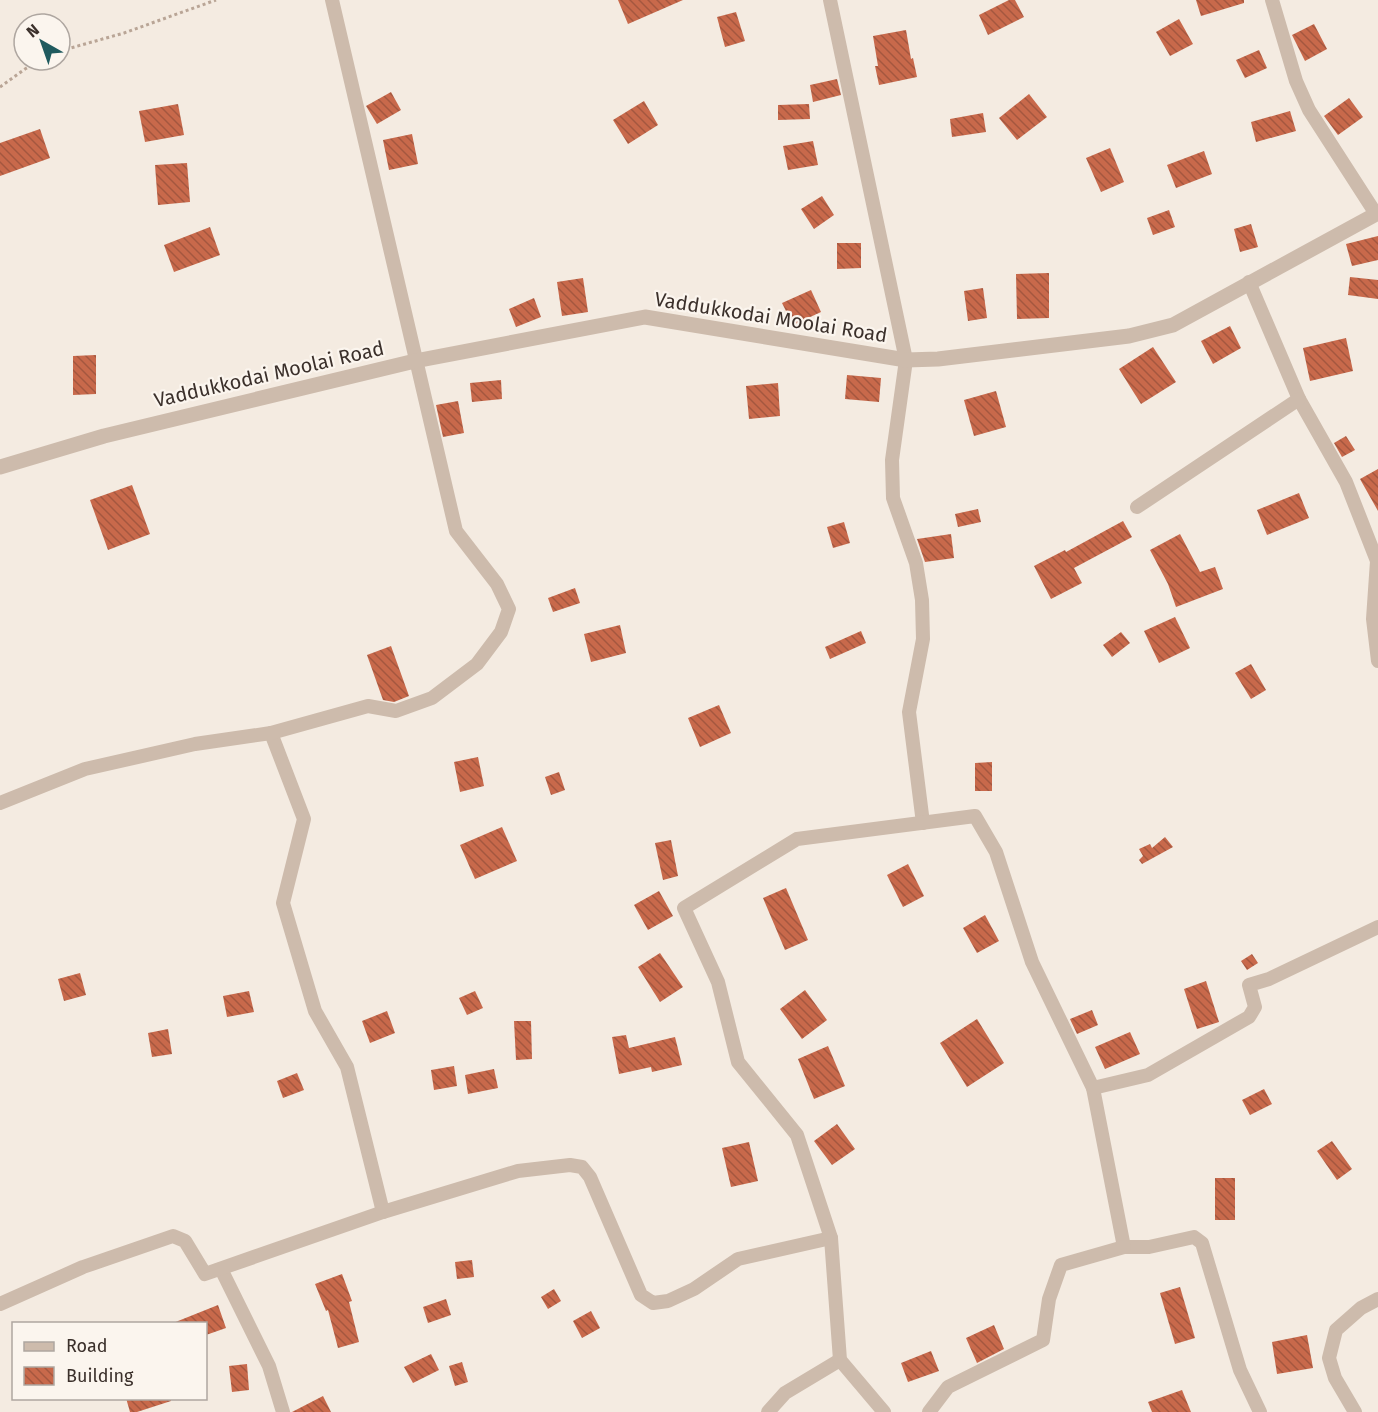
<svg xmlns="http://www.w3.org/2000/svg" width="1378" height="1412" font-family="'Fira Sans',sans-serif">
<defs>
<pattern id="building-back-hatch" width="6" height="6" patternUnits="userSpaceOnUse" patternTransform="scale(1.5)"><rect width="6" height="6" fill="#c8694b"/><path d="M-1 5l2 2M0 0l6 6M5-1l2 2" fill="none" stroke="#a4573f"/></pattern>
</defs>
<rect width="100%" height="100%" fill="#f4ebe1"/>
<g fill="url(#building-back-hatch)">
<polygon points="618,0 683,0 628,24"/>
<polygon points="1009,0 1015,0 1024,17 988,35 979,15"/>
<polygon points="1196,0 1244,0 1244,3 1201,16"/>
<polygon points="736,12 745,41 725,47 717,17"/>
<polygon points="1179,19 1193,44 1170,56 1156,32"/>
<polygon points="1314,24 1327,49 1305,61 1292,35"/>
<polygon points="906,30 911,59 913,58 917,77 879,85 875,66 878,66 873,36"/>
<polygon points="1259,50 1267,68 1245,78 1236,60"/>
<polygon points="837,79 841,95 813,102 810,85"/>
<polygon points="391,92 401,110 377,124 366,106"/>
<polygon points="1029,94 1047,117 1017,140 999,118"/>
<polygon points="1349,98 1363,117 1338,135 1324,116"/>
<polygon points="644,101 658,125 628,144 613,120"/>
<polygon points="178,104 184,135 145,142 139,111"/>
<polygon points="809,104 810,119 778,120 778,105"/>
<polygon points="1290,111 1296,131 1256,142 1251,122"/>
<polygon points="983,113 986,132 952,137 950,119"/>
<polygon points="40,129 50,158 0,176 0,143"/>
<polygon points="412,134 418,164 389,170 383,140"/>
<polygon points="813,141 818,165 788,170 783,146"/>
<polygon points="1110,148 1124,182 1101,192 1086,158"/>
<polygon points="1204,151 1212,174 1176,188 1167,165"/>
<polygon points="187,163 190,202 158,205 155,165"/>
<polygon points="822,196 834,215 814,229 801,209"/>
<polygon points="1169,210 1175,227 1153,235 1147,218"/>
<polygon points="1251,224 1258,247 1240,252 1234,229"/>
<polygon points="210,227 220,255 174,272 164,245"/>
<polygon points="1378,236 1378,260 1352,266 1346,244"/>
<polygon points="837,243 861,243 861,268 837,269"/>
<polygon points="1049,273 1049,318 1017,319 1016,274"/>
<polygon points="1350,277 1378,280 1378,299 1348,295"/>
<polygon points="583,278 588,312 562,316 557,282"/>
<polygon points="983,288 987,318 968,321 964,291"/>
<polygon points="811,290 821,312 793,325 782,303"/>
<polygon points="534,298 541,317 516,327 509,309"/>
<polygon points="1230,326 1241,348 1213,364 1201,341"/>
<polygon points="1346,338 1353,371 1310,381 1303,348"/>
<polygon points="1153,347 1176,382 1141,404 1119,369"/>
<polygon points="96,355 96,394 73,395 73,356"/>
<polygon points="847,375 881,378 879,402 845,399"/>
<polygon points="501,380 502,399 472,402 470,383"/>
<polygon points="778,383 780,416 749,419 746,386"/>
<polygon points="996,391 1006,427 974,436 964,400"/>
<polygon points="458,401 464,433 443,437 436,405"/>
<polygon points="1346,436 1355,450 1342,457 1334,443"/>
<polygon points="1378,469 1378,511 1360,479"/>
<polygon points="132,485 150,534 108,550 90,500"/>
<polygon points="1299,493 1309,518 1267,535 1257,510"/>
<polygon points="978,509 981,522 958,527 955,514"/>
<polygon points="1123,521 1132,537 1074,568 1082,583 1051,599 1034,566 1065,550 1066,552"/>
<polygon points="844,522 850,543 833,548 827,527"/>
<polygon points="951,534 954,558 925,562 917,539"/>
<polygon points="1180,534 1200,572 1215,567 1223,589 1176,607 1168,584 1150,550"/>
<polygon points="575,588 580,603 553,612 548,598"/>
<polygon points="1175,617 1190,648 1159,663 1144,631"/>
<polygon points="620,625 626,653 591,662 584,634"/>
<polygon points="861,631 866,643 830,659 825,647"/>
<polygon points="1121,632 1130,643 1112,657 1103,645"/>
<polygon points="391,646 409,696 394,702 383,700 367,655"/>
<polygon points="1251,664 1266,690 1251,699 1235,673"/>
<polygon points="719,705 731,733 700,747 688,718"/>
<polygon points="478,757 484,786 460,792 454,762"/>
<polygon points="992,762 992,791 975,791 975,763"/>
<polygon points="559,772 565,790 551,795 545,777"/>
<polygon points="502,827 517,861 475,879 460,845"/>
<polygon points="1165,837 1173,847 1142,864 1139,860 1143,856 1139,849 1150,844 1152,848"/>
<polygon points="671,840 678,876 663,880 655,843"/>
<polygon points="908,864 924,896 903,907 887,875"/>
<polygon points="786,888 808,940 785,950 763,898"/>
<polygon points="659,891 673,916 648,930 634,905"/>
<polygon points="985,915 999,941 977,953 963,928"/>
<polygon points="660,953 683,987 660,1002 638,967"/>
<polygon points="1252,954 1258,963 1247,970 1241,961"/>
<polygon points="80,973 86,995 64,1001 58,979"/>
<polygon points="1206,981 1219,1022 1197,1029 1184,989"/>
<polygon points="805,990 827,1020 802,1039 780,1009"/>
<polygon points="249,991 254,1012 227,1017 223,996"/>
<polygon points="475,991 483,1008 467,1015 459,998"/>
<polygon points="1092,1010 1098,1025 1077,1034 1070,1019"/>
<polygon points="387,1011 395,1033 370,1043 362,1021"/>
<polygon points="977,1019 1004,1063 967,1087 940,1043"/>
<polygon points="514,1021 531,1021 532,1059 516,1060"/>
<polygon points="168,1029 172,1054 152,1057 148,1033"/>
<polygon points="1130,1032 1140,1054 1105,1069 1095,1047"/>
<polygon points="626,1035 629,1048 675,1037 682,1065 652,1072 651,1067 619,1074 612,1037"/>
<polygon points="828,1046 845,1086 814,1099 798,1059"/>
<polygon points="454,1066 457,1086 434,1090 431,1070"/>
<polygon points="494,1069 498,1088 468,1094 465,1075"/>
<polygon points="297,1073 304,1090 283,1098 277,1081"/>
<polygon points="1264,1089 1272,1104 1250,1115 1242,1100"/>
<polygon points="837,1124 855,1149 832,1165 814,1141"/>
<polygon points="1332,1141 1352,1169 1337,1180 1317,1151"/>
<polygon points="749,1142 758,1181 731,1187 722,1148"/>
<rect x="1215" y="1178" width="20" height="42"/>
<polygon points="472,1260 474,1277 457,1279 455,1262"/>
<polygon points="342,1274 352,1301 349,1302 359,1342 338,1348 328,1310 326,1311 315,1284"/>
<polygon points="1180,1287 1195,1338 1175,1344 1160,1293"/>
<polygon points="554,1289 561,1301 548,1309 541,1297"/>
<polygon points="446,1299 451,1315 428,1323 423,1307"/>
<polygon points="218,1305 226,1328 206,1335 206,1323 173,1323"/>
<polygon points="591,1311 600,1328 582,1338 573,1321"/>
<polygon points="994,1325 1004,1349 977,1363 966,1338"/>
<polygon points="1307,1335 1313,1368 1277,1374 1272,1342"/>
<polygon points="931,1351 939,1371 908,1382 901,1363"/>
<polygon points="431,1354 439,1370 413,1383 404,1367"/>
<polygon points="462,1362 468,1382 455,1386 449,1366"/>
<polygon points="247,1364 249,1390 232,1392 229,1366"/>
<polygon points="1182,1390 1191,1412 1152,1412 1148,1402"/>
<polygon points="323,1396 331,1412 292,1412"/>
<polygon points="126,1398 171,1398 171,1401 137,1412 130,1412"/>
</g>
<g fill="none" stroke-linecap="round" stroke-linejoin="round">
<g stroke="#b9a596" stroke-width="3" stroke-dasharray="3 3" stroke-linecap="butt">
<polyline points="60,51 124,33 216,0"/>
<polyline points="0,87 25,69 40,60"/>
</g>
<g stroke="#cdbbac" stroke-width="14">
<polyline points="830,0 906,360 892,460 893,498 916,563 922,600 923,639 909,712 923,823"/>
<polyline points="1272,0 1296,81 1309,110 1376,214"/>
<polyline points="1249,282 1299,399 1346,482 1377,561 1373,619 1378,661"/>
<polyline points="1137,507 1299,399"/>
<polyline points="271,733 304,819 283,903 315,1011 347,1067 383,1212"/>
<polyline points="0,803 85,769 195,744 271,733 368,706 396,711 432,698 477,664 501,632 509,609 497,584 456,531 332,0"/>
<polyline points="1093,1088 1124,1247 1149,1247 1194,1237 1202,1243 1240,1370 1260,1412"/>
<polyline points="221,1269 269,1366 283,1412"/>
<polyline points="0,1304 83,1267 173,1236 185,1241 205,1274 383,1212 518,1171 570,1165 582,1167 590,1177 641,1295 653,1303 668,1301 694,1289 738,1259 831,1238"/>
<polyline points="768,1412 785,1393 840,1360"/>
<polyline points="884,1412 840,1360 831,1238 797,1135 738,1062 718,982 684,908 797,839 975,816 996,852 1032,962 1093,1088 1148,1075 1249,1017 1255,1007 1249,985 1269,979 1378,927"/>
<polyline points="929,1412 948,1387 1043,1340 1049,1299 1061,1265 1124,1247"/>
<polyline points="1355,1412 1335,1378 1329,1358 1336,1330 1361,1308 1378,1299"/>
</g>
<polyline stroke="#cdbbac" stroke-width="15" points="0,467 104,436 415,361 645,317 906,360 938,359 1129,336 1173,325 1378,213"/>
</g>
<g text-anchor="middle" stroke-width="4.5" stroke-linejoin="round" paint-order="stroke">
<g font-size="20" fill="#3b302b" stroke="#fbf5ee">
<text transform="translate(771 317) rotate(9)" y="7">Vaddukkodai Moolai Road</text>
<text transform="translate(269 374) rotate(-13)" y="7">Vaddukkodai Moolai Road</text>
</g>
</g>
<rect x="12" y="1322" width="195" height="78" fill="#fbf5ee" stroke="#aea6a0" stroke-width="1.5"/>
<rect x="24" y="1342" width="30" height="9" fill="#cdbbac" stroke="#aea6a0" stroke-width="1.5"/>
<text x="66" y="1352" font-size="18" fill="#3b302b">Road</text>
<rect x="24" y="1367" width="30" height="18" fill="url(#building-back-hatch)" stroke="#aea6a0" stroke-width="1.5"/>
<text x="66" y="1382" font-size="18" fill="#3b302b">Building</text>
<g transform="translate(42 42) rotate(320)"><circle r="28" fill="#fbf5ee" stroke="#aea6a0" stroke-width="1.5"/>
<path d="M0-4.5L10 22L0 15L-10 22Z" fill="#1f5a5e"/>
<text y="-9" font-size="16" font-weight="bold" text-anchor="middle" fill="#3b302b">N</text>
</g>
</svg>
